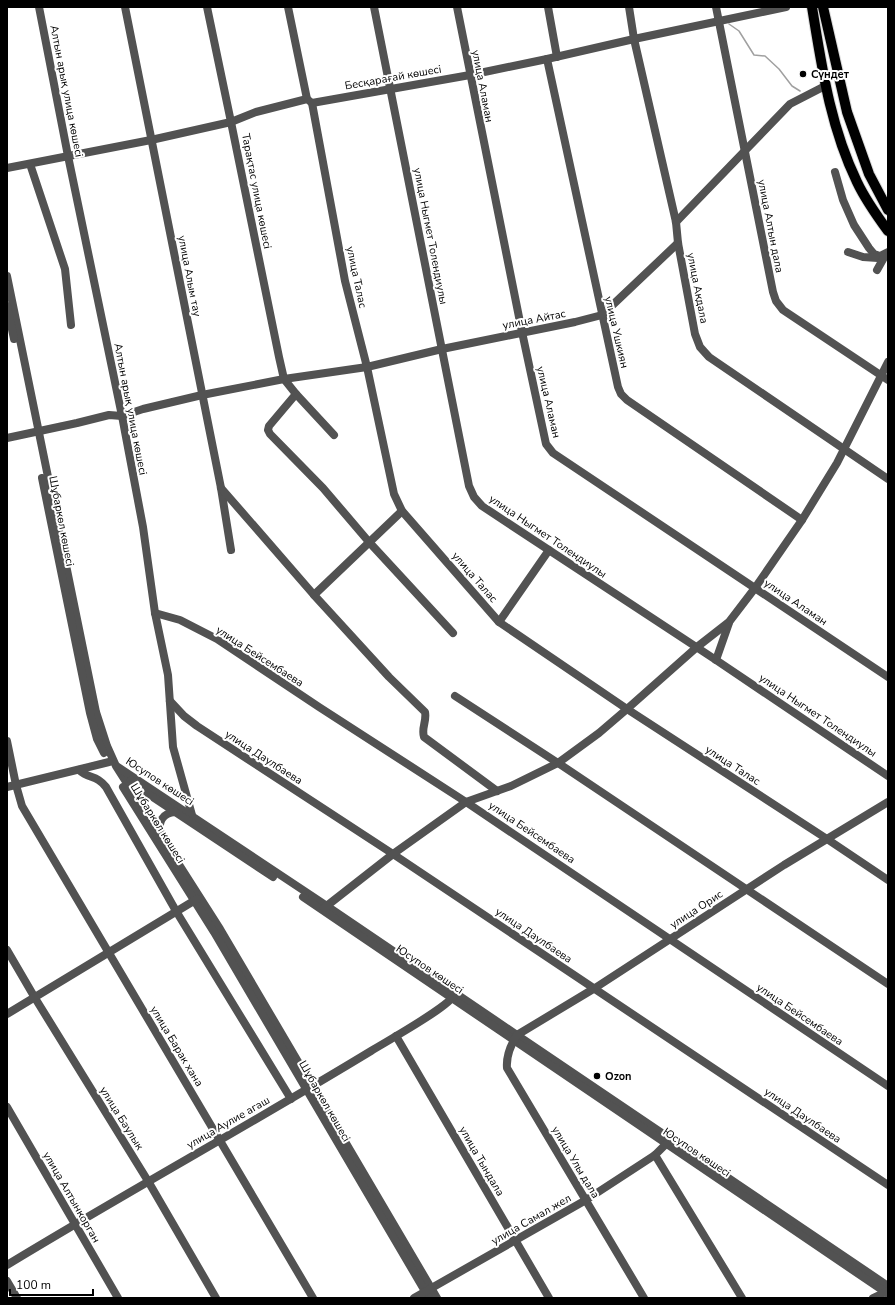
<svg xmlns="http://www.w3.org/2000/svg" width="895" height="1305" font-family="'Nunito Sans',sans-serif">
<rect width="100%" height="100%" fill="#fff"/>
<g fill="none" stroke-linecap="round" stroke-linejoin="round">
<polyline stroke="#a0a0a0" stroke-width="1.5" points="729,24 739,31 754,55 765,56 779,69 792,86 800,91"/>
<g stroke="#dbdbdb" stroke-width="12">
<g id="major">
<path d="M812,7C822,68 830,126 857,182C865,199 877,216 888,231"/>
<polyline points="823,7 847,112 869,174 888,210"/>
</g>
</g>
<g stroke="#525252" stroke-width="8">
<polyline points="39,7 68,156 122,416 143,527 155,613 168,675 173,747 192,815"/>
<polyline points="125,7 221,488 231,550"/>
<polyline points="207,7 231,122 279,357 284,379 296,394 269,426 268,430 270,434 323,488 369,542 453,633"/>
<polyline points="288,7 307,99"/>
<polyline points="374,7 469,486 474,497 482,506 716,660 888,776"/>
<polyline points="457,7 522,332 546,444 553,453 888,677"/>
<polyline points="548,7 557,57"/>
<polyline points="629,7 634,39 676,222 678,243 695,334 700,347 709,357 888,479"/>
<polyline points="716,7 773,292 776,301 783,310 888,380"/>
<polyline points="547,59 618,387 621,394 627,400 802,520"/>
<polyline points="312,103 345,281 367,367 394,494 402,511 499,622 627,709 827,839 888,880"/>
<polyline points="30,164 65,269 71,325"/>
<polyline points="7,168 151,140 231,122 256,112 307,99 312,103 470,75 547,59 634,39 786,7"/>
<polyline points="835,172 843,200 854,225 869,248 874,254 880,256 888,252"/>
<polyline points="676,222 790,104 825,86"/>
<polyline points="848,252 863,257 878,258"/>
<polyline points="877,270 886,254"/>
<polyline points="7,276 96,712 107,746 116,766 220,929 437,1298"/>
<polyline points="7,306 14,339"/>
<polyline points="296,394 334,435"/>
<polyline points="7,438 77,423 109,415 122,416 143,409 202,395 284,379 367,367 442,349 575,322 602,315 678,243"/>
<polyline points="42,478 90,713 97,739 104,753"/>
<polyline points="221,488 314,595"/>
<path d="M402,511L314,595L389,677L425,712C427,721 421,728 424,737L497,791"/>
<polyline points="155,613 180,620 217,639 319,707 466,802 888,1086"/>
<polyline points="499,622 549,550"/>
<polyline points="716,660 729,623"/>
<polyline points="455,696 558,763 888,984"/>
<polyline points="170,701 184,716 197,726 393,854 888,1185"/>
<polyline points="7,741 16,785 22,806 313,1298"/>
<polyline points="118,767 327,906 517,1035 888,1286"/>
<path d="M79,770C89,779 97,775 106,787L176,911L291,1099"/>
<polyline points="131,780 139,788 273,877"/>
<polyline points="7,787 109,762"/>
<polyline points="123,787 214,932 429,1298"/>
<path d="M161,834C157,822 163,813 175,812"/>
<polyline points="303,897 888,1294"/>
<polyline points="324,908 393,854 466,802 511,786 558,763 599,733 627,709 697,647 729,622 755,588 802,520 837,463 888,362"/>
<polyline points="7,950 35,998 148,1181 216,1298"/>
<polyline points="7,1014 197,899"/>
<polyline points="396,1036 549,1298"/>
<polyline points="7,1107 118,1298"/>
<polyline points="655,1155 742,1298"/>
<path d="M7,1265C127,1192 251,1124 371,1051C387,1041 449,1007 455,994"/>
<polyline points="7,1281 17,1298"/>
<polyline points="414,1298 586,1200 655,1155 670,1140"/>
<path d="M644,1298L507,1068C506,1056 510,1046 517,1035L595,988L784,865L888,802"/>
<polyline points="873,1298 888,1291"/>
</g>
<use href="#major" stroke="#000" stroke-width="10"/>
</g>
<g fill="#000" stroke="#fff" stroke-width="1.5">
<circle cx="803" cy="74" r="4"/>
<circle cx="597" cy="1076" r="4"/>
</g>
<g text-anchor="middle" stroke-width="4" stroke-linejoin="round" paint-order="stroke">
<g font-size="11" font-weight="bold" fill="#000" stroke="#fff" text-anchor="start">
<text x="811" y="78">Сүндет</text>
<text x="605" y="1080">Ozon</text>
</g>
<g font-size="11" fill="#000" stroke="#fff">
<text transform="translate(393 77) rotate(-10)" y="4">Бесқарағай көшесі</text>
<text transform="translate(483 86) rotate(79)" y="4">улица Аламан</text>
<text transform="translate(67 91) rotate(79)" y="4">Алтын арық улица көшесі</text>
<text transform="translate(257 191) rotate(79)" y="4">Тарақтас улица көшесі</text>
<text transform="translate(771 226) rotate(79)" y="4">улица Алтын дала</text>
<text transform="translate(431 236) rotate(79)" y="4">улица Ныгмет Толендиулы</text>
<text transform="translate(190 276) rotate(79)" y="4">улица Алым тау</text>
<text transform="translate(357 277) rotate(78)" y="4">улица Талас</text>
<text transform="translate(698 288) rotate(79)" y="4">улица Акдала</text>
<text transform="translate(534 319) rotate(-11)" y="4">улица Айтас</text>
<text transform="translate(617 332) rotate(77)" y="4">улица Ушкиян</text>
<text transform="translate(549 402) rotate(77)" y="4">улица Аламан</text>
<text transform="translate(131 409) rotate(79)" y="4">Алтын арық улица көшесі</text>
<text transform="translate(62 521) rotate(79)" y="4">Шұбаркөл көшесі</text>
<text transform="translate(548 536) rotate(34)" y="4">улица Ныгмет Толендиулы</text>
<text transform="translate(475 577) rotate(49)" y="4">улица Талас</text>
<text transform="translate(796 602) rotate(34)" y="4">улица Аламан</text>
<text transform="translate(260 656) rotate(33)" y="4">улица Бейсембаева</text>
<text transform="translate(818 715) rotate(34)" y="4">улица Ныгмет Толендиулы</text>
<text transform="translate(264 757) rotate(33)" y="4">улица Даулбаева</text>
<text transform="translate(733 765) rotate(33)" y="4">улица Талас</text>
<text transform="translate(160 781) rotate(33)" y="4">Юсупов көшесі</text>
<text transform="translate(158 823) rotate(58)" y="4">Шұбаркөл көшесі</text>
<text transform="translate(532 832) rotate(34)" y="4">улица Бейсембаева</text>
<text transform="translate(696 909) rotate(-33)" y="4">улица Орис</text>
<text transform="translate(534 935) rotate(34)" y="4">улица Даулбаева</text>
<text transform="translate(430 969) rotate(34)" y="4">Юсупов көшесі</text>
<text transform="translate(800 1014) rotate(34)" y="4">улица Бейсембаева</text>
<text transform="translate(177 1046) rotate(59)" y="4">улица Барак хана</text>
<text transform="translate(325 1101) rotate(60)" y="4">Шұбаркөл көшесі</text>
<text transform="translate(803 1115) rotate(34)" y="4">улица Даулбаева</text>
<text transform="translate(122 1118) rotate(58)" y="4">улица Баулык</text>
<text transform="translate(228 1122) rotate(-30)" y="4">улица Аулие агаш</text>
<text transform="translate(697 1152) rotate(34)" y="4">Юсупов көшесі</text>
<text transform="translate(482 1161) rotate(60)" y="4">улица Тындала</text>
<text transform="translate(576 1162) rotate(59)" y="4">улица Улы дала</text>
<text transform="translate(72 1197) rotate(60)" y="4">улица Алтынкорган</text>
<text transform="translate(531 1219) rotate(-30)" y="4">улица Самал жел</text>
</g>
</g>
<rect width="895" height="1305" fill="none" stroke="#000000" stroke-width="16"/>
<path d="M10 1289v6h83v-6" fill="none" stroke="#000000" stroke-width="2"/>
<text x="16" y="1289" font-size="12" fill="#000000" stroke="#ffffff" stroke-width="3" paint-order="stroke">100 m</text>
</svg>
